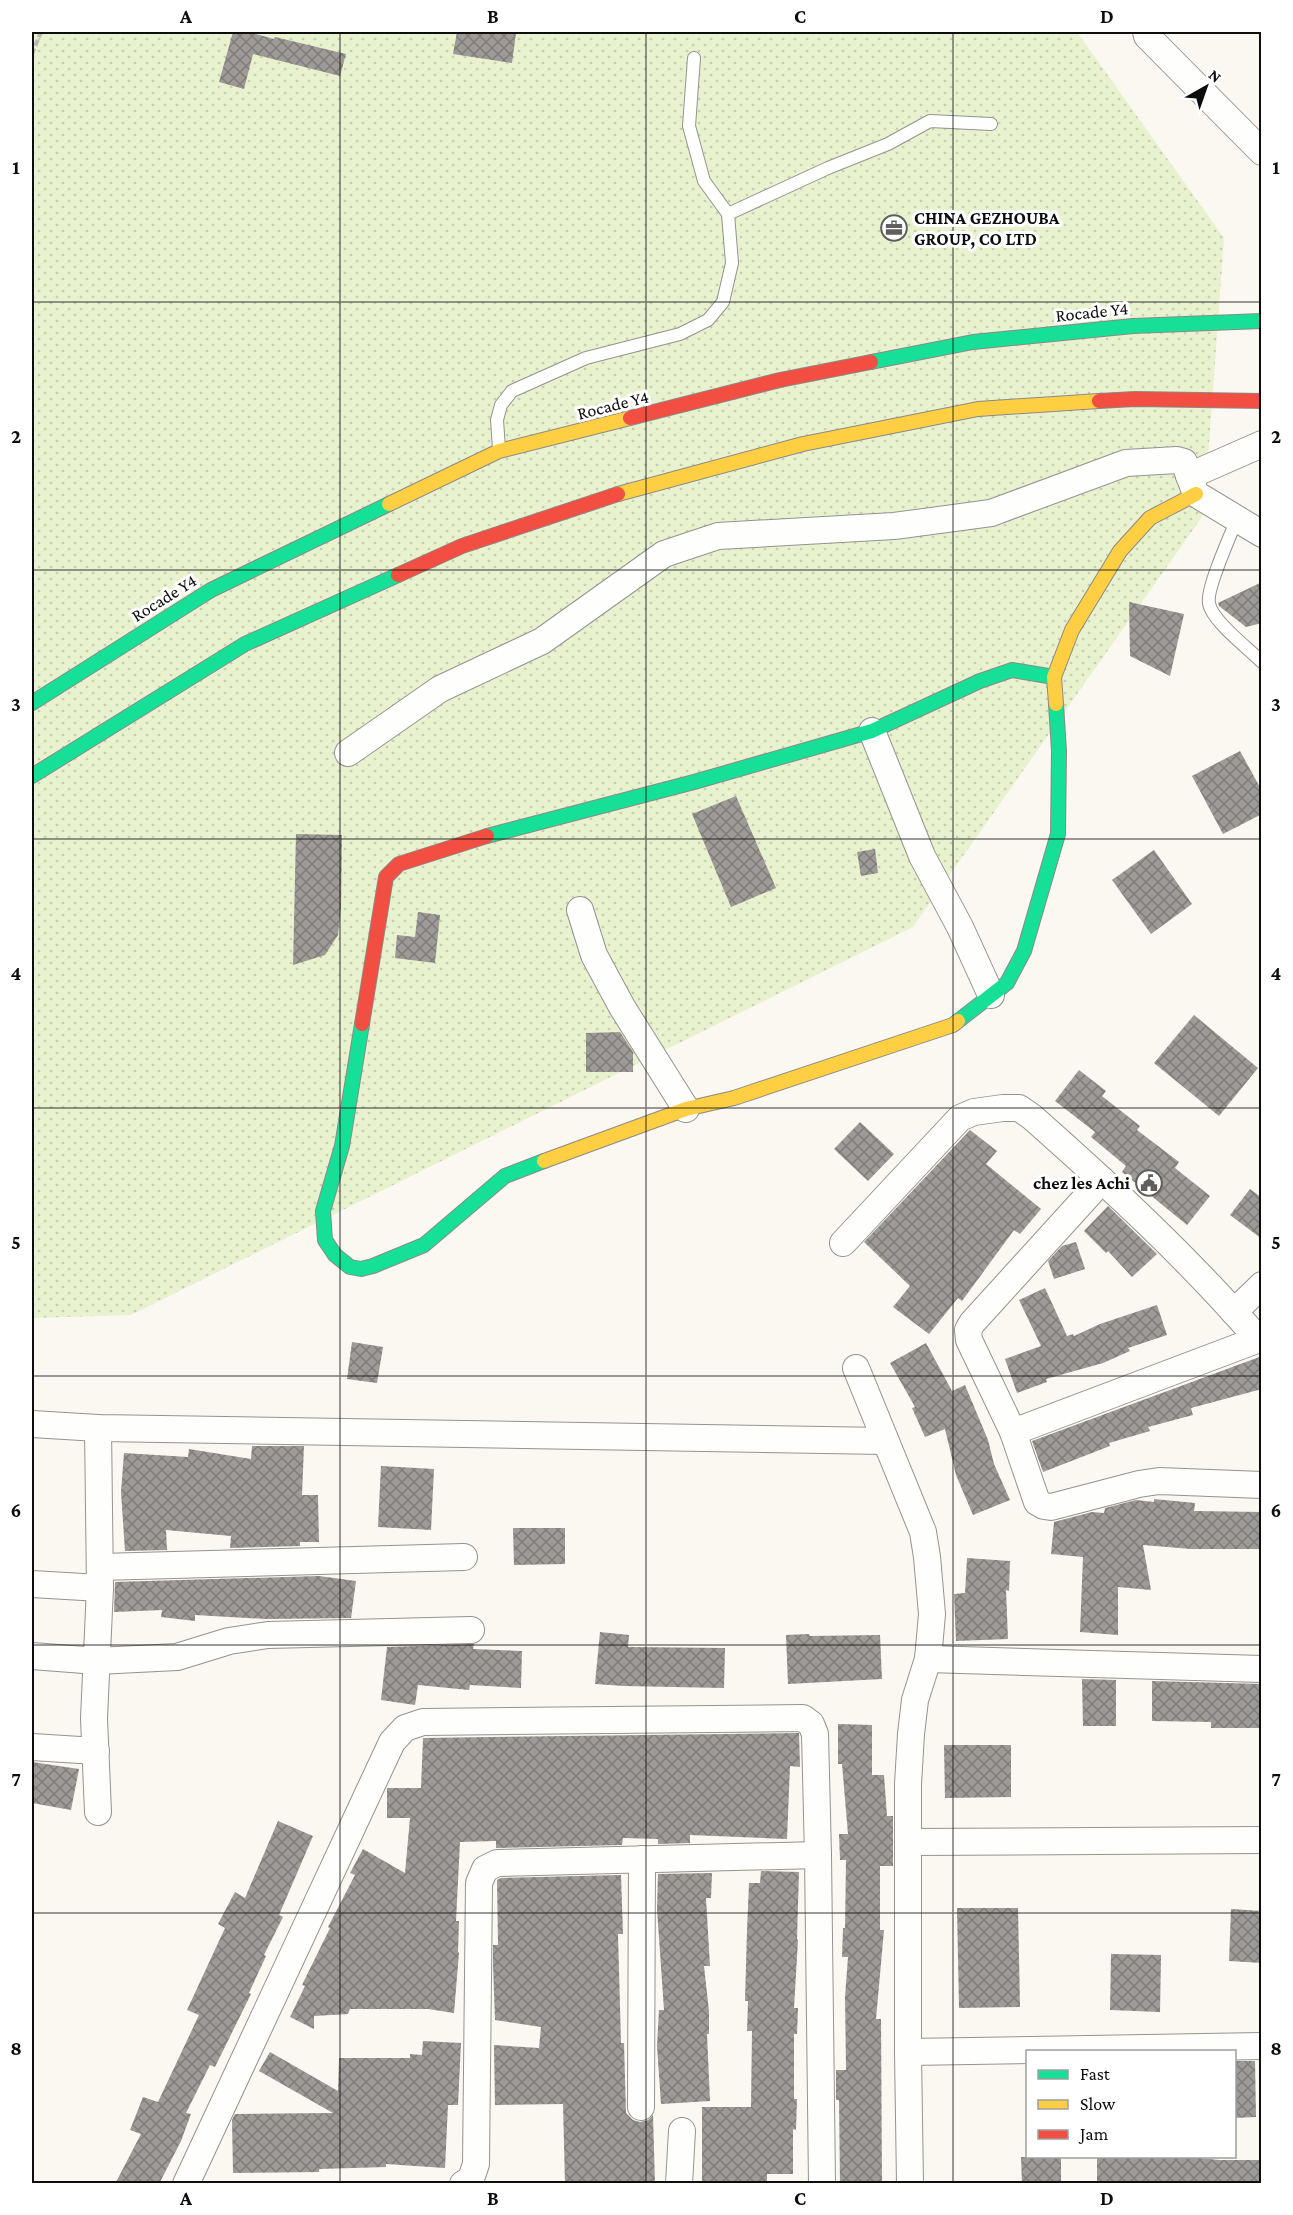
<svg xmlns="http://www.w3.org/2000/svg" width="1293" height="2215" font-family="'Crimson Pro',serif">
<defs>
<pattern id="grass-dots" width="8" height="8" patternUnits="userSpaceOnUse" patternTransform="scale(1.5)"><rect width="8" height="8" fill="#e9f2cf"/><path d="M2 2h.1M6 6h.1" fill="none" stroke="#c7ceb1" stroke-width="1.8" stroke-linecap="round"/></pattern>
<pattern id="building-cross-hatch" width="8" height="8" patternUnits="userSpaceOnUse" patternTransform="scale(1.5)"><rect width="8" height="8" fill="#9e9a97"/><path d="M0 0l8 8M0 8l8-8" fill="none" stroke="#7f7c7a"/></pattern>
</defs>
<rect width="100%" height="100%" fill="#fbf8f2"/>
<polygon fill="url(#grass-dots)" points="32,32 1077,32 1224,238 1204,514 913,927 131,1315 32,1318"/>
<g fill="url(#building-cross-hatch)">
<polygon points="233,32 249,32 274,39 275,37 346,54 340,76 253,54 244,89 219,82"/>
<polygon points="457,32 516,33 512,63 453,54"/>
<polygon points="1262,582 1262,623 1246,627 1219,606 1218,603"/>
<polygon points="1129,602 1184,614 1170,676 1130,656"/>
<polygon points="1240,751 1262,791 1262,814 1223,834 1192,776"/>
<polygon points="736,796 776,888 731,907 692,814"/>
<polygon points="296,834 342,835 341,908 338,935 325,955 293,965"/>
<polygon points="875,849 878,873 861,876 857,852"/>
<polygon points="1154,850 1192,904 1151,934 1112,880"/>
<polygon points="418,912 440,915 435,963 395,958 397,935 415,937"/>
<polygon points="1194,1015 1258,1068 1219,1116 1154,1063"/>
<polygon points="620,1032 633,1052 633,1072 586,1072 586,1033"/>
<polygon points="1079,1070 1106,1091 1102,1096 1140,1126 1137,1130 1179,1162 1175,1168 1210,1196 1187,1225 1122,1172 1126,1166 1091,1137 1095,1132 1055,1101"/>
<polygon points="860,1122 894,1154 868,1181 834,1149"/>
<polygon points="970,1130 997,1151 986,1164 1041,1209 1020,1234 1014,1230 962,1301 958,1298 929,1334 893,1307 910,1286 864,1242"/>
<polygon points="1250,1189 1262,1198 1262,1239 1230,1215"/>
<polygon points="1108,1206 1157,1254 1132,1277 1108,1251 1106,1253 1084,1231"/>
<polygon points="1076,1242 1085,1269 1054,1279 1048,1261 1062,1246"/>
<polygon points="1045,1288 1067,1336 1073,1334 1074,1336 1100,1324 1157,1305 1167,1335 1128,1348 1130,1351 1103,1363 1046,1379 1047,1382 1017,1393 1005,1359 1041,1346 1019,1300"/>
<polygon points="352,1342 383,1347 377,1383 347,1379"/>
<polygon points="926,1343 952,1391 965,1385 988,1440 994,1464 1010,1500 973,1515 956,1475 945,1429 925,1437 912,1408 915,1407 890,1363"/>
<polygon points="1262,1356 1262,1389 1191,1408 1193,1415 1148,1427 1150,1431 1109,1443 1110,1446 1043,1472 1032,1441"/>
<polygon points="252,1446 304,1446 302,1495 318,1495 319,1542 300,1542 300,1546 230,1548 231,1536 166,1530 167,1550 125,1551 121,1492 124,1453 188,1457 189,1449 251,1459"/>
<polygon points="381,1466 434,1469 431,1530 378,1527"/>
<polygon points="1154,1499 1195,1503 1194,1511 1262,1512 1262,1549 1191,1549 1143,1545 1151,1590 1118,1587 1118,1635 1080,1632 1083,1557 1051,1554 1054,1522 1092,1512 1104,1513 1105,1508 1136,1500 1154,1502"/>
<polygon points="513,1528 565,1528 565,1564 514,1565"/>
<polygon points="967,1558 1010,1561 1009,1591 1006,1590 1008,1639 956,1641 954,1594 965,1593"/>
<polygon points="319,1576 356,1581 351,1618 267,1619 195,1615 195,1621 161,1617 162,1610 114,1612 115,1582"/>
<polygon points="600,1632 629,1635 628,1647 725,1648 724,1688 624,1686 595,1684"/>
<polygon points="809,1634 810,1636 880,1635 882,1679 788,1684 786,1635"/>
<polygon points="474,1644 473,1649 522,1651 521,1688 470,1685 469,1690 418,1685 415,1705 381,1700 387,1647"/>
<polygon points="1082,1679 1116,1680 1116,1726 1083,1726"/>
<polygon points="1152,1681 1262,1684 1262,1728 1211,1728 1211,1722 1152,1721"/>
<polygon points="838,1724 872,1725 872,1775 884,1775 887,1816 893,1816 893,1866 880,1866 880,1930 884,1930 876,2019 881,2019 882,2184 840,2184 839,2100 836,2100 836,2070 846,2070 845,1997 848,1957 842,1957 843,1928 845,1928 846,1860 840,1860 839,1834 848,1834 842,1764 838,1764"/>
<polygon points="799,1733 800,1767 790,1766 787,1839 690,1835 690,1843 658,1844 658,1839 623,1838 622,1845 496,1848 496,1841 460,1842 456,1921 459,1921 458,1952 459,1953 454,2013 428,2009 350,2009 348,2014 314,2016 314,2029 290,2017 305,1986 302,1985 330,1928 328,1927 355,1875 350,1873 363,1849 405,1873 410,1818 387,1818 387,1788 421,1788 423,1738"/>
<polygon points="944,1745 1011,1745 1011,1797 945,1798"/>
<polygon points="32,1762 79,1769 71,1810 32,1803"/>
<polygon points="278,1821 313,1836 279,1915 283,1917 264,1955 266,1956 249,1993 251,1994 215,2067 210,2065 186,2113 191,2114 181,2141 159,2184 115,2184 141,2134 130,2130 143,2097 158,2102 199,2015 187,2010 225,1928 218,1924 235,1892 245,1898"/>
<polygon points="761,1871 799,1872 797,1939 798,1940 794,2008 798,2008 797,2034 794,2034 794,2099 797,2099 796,2130 793,2129 793,2174 767,2174 767,2184 702,2184 702,2107 751,2107 752,2031 747,2031 748,2001 745,2001 747,1930 749,1883 760,1883"/>
<polygon points="712,1873 711,1898 706,1898 710,1966 704,1966 709,2011 709,2034 707,2034 710,2101 661,2104 657,2046 659,2010 664,2010 657,1909 658,1874"/>
<polygon points="621,1875 623,1934 618,1934 621,2043 624,2043 626,2113 633,2120 640,2122 648,2120 653,2115 655,2184 565,2184 563,2104 495,2105 494,2045 539,2048 541,2027 495,2020 493,1965 493,1945 498,1945 497,1880 501,1878"/>
<polygon points="957,1908 1018,1908 1020,2007 959,2008"/>
<polygon points="1231,1909 1262,1911 1262,1963 1229,1961"/>
<polygon points="1111,1954 1161,1955 1160,2012 1110,2010"/>
<polygon points="423,2041 461,2043 458,2105 448,2105 445,2168 386,2164 386,2167 319,2169 319,2172 233,2173 232,2120 235,2114 333,2113 259,2071 270,2052 338,2091 339,2058 410,2058 410,2054 422,2055"/>
<polygon points="1234,2061 1255,2061 1256,2117 1234,2118"/>
<polygon points="1021,2157 1061,2157 1061,2184 1022,2184"/>
<polygon points="1097,2157 1191,2157 1219,2160 1262,2160 1262,2184 1097,2184"/>
</g>
<g fill="none" stroke-linecap="round" stroke-linejoin="round">
<g stroke="#949390" stroke-width="14">
<g id="lane">
<polyline points="728,214 828,168 888,144 930,121 991,124"/>
<polyline points="499,449 497,420 501,405 512,391 586,358 680,334 708,320 723,302 732,263 728,214 704,181 689,126 694,58"/>
<path d="M1237,519C1231,534 1206,589 1209,603C1211,620 1249,649 1262,662"/>
</g>
</g>
<g stroke="#949390" stroke-width="28">
<g id="street">
<polyline points="1146,32 1147,36 1262,152"/>
<polyline points="1189,476 1262,444"/>
<polyline points="872,731 922,856 960,927 991,995"/>
<polyline points="348,753 440,689 542,641 664,554 718,536 894,526 991,513 1126,463 1177,460 1184,462 1196,494 1262,534"/>
<polyline points="580,910 594,955 622,1007 686,1109"/>
<polyline points="1102,1180 972,1323 968,1330 969,1340 1013,1432 1037,1502 1044,1506 1051,1507 1139,1484 1159,1481 1262,1485"/>
<path d="M843,1243L960,1118L974,1112L1003,1108H1019L1032,1117C1111,1187 1189,1259 1258,1339"/>
<polyline points="1234,1312 1262,1285"/>
<polyline points="856,1368 923,1532 927,1557 932,1614 928,1659 915,1700 911,1734 908,1784 908,2052 910,2184"/>
<polyline points="32,1424 98,1428 885,1441"/>
<polyline points="98,1428 100,1588 94,1718 98,1812"/>
<polyline points="1013,1432 1262,1338"/>
<polyline points="100,1567 464,1557"/>
<polyline points="32,1584 100,1588"/>
<polyline points="32,1656 97,1661 177,1657 229,1641 268,1635 471,1630"/>
<polyline points="928,1659 1262,1669"/>
<polyline points="32,1747 96,1751"/>
<polyline points="908,1842 1262,1840"/>
<polyline points="908,2052 1262,2046"/>
<polyline points="641,2107 642,1859"/>
<polyline points="186,2184 392,1742 405,1728 423,1722 803,1718 811,1724 815,1734 818,1855 822,2184"/>
<polyline points="463,2184 471,2179 476,2164 479,1883 485,1869 497,1863 818,1855"/>
<polyline points="679,2184 682,2131"/>
</g>
</g>
<g stroke="#8b8987" stroke-width="16">
<g id="fast">
<polyline points="871,362 973,342 1133,326 1262,321"/>
<polyline points="32,703 211,590 389,504"/>
<polyline points="32,776 245,644 398,575"/>
<polyline points="487,836 694,782 872,731 980,681 1012,670 1054,677"/>
<polyline points="958,1021 1007,983 1024,951 1058,834 1059,751 1056,704"/>
<polyline points="362,1024 342,1146 323,1211 325,1240 335,1255 350,1267 361,1269 373,1266 424,1245 505,1176 544,1161"/>
</g>
</g>
<g stroke="#8b8987" stroke-width="16">
<g id="slow">
<polyline points="618,494 803,444 978,409 1099,401"/>
<polyline points="389,504 499,451 630,418"/>
<polyline points="1056,704 1054,677 1072,630 1120,551 1150,518 1196,494"/>
<polyline points="544,1161 686,1109 734,1098 953,1025 958,1021"/>
</g>
</g>
<g stroke="#8b8987" stroke-width="16">
<g id="jam">
<polyline points="1099,401 1135,399 1262,401"/>
<polyline points="630,418 780,380 871,362"/>
<polyline points="398,575 462,546 618,494"/>
<polyline points="362,1024 386,877 399,864 487,836"/>
</g>
</g>
<polyline stroke="#b8b7b6" stroke-width="4" stroke-dasharray="6 3" stroke-linecap="butt" points="32,54 41,32"/>
<use href="#lane" stroke="#fefefd" stroke-width="12"/>
<use href="#street" stroke="#fefefd" stroke-width="26"/>
<use href="#fast" stroke="#16e098" stroke-width="14"/>
<use href="#slow" stroke="#ffcf43" stroke-width="14"/>
<use href="#jam" stroke="#f24e42" stroke-width="14"/>
</g>
<path fill="none" stroke="#0d0d0d" stroke-width="1.5" stroke-opacity="0.55" d="M340,32V2184M646,32V2184M953,32V2184M32,302H1262M32,570H1262M32,839H1262M32,1108H1262M32,1376H1262M32,1645H1262M32,1913H1262"/>
<defs>
<g id="office-ring" transform="scale(1.35)"><circle r="9.5" fill="#fff" stroke="#605f5d" stroke-width="1.5"/><path d="M-6-3h4V-5.5h4V-3h4V5H-6ZM-1-4.5V-3h2v-1.5ZM-6 0V1H6V0Z" fill="#605f5d"/></g>
<g id="civic-ring" transform="scale(1.35)"><circle r="9.5" fill="#fff" stroke="#605f5d" stroke-width="1.5"/><path d="M-.6-6.5H3V-4.5H.6V-3L4-1V1h2V6H-6V1h2V-1L-.6-3ZM-1.2 2.5V6h2.4V2.5Z" fill="#605f5d"/></g>
</defs>
<g fill-rule="evenodd">
<use href="#office-ring" x="894" y="228"/>
<use href="#civic-ring" x="1149" y="1183"/>
</g>
<g text-anchor="middle" stroke-width="6" stroke-linejoin="round" paint-order="stroke">
<g font-size="18" font-weight="bold" fill="#0d0d0d" stroke="#fff" text-anchor="start">
<text x="914" y="224">CHINA GEZHOUBA<tspan x="914" dy="21">GROUP, CO LTD</tspan></text>
<text x="1130" y="1189" text-anchor="end">chez les Achi</text>
</g>
<g font-size="18" fill="#0d0d0d" stroke="#fff">
<text transform="translate(1092 312) rotate(-6)" y="6">Rocade Y4</text>
<text transform="translate(613 405) rotate(-14)" y="6">Rocade Y4</text>
<text transform="translate(164 598) rotate(-32)" y="6">Rocade Y4</text>
</g>
</g>
<rect width="1293" height="2215" fill="none" stroke="#ffffff" stroke-width="66"/>
<rect x="1026" y="2050" width="210" height="108" fill="#ffffff" stroke="#9e9e9e" stroke-width="1.5"/>
<rect x="1038" y="2070" width="30" height="9" fill="#16e098" stroke="#9e9e9e" stroke-width="1.5"/>
<text x="1080" y="2080" font-size="18" fill="#0d0d0d">Fast</text>
<rect x="1038" y="2100" width="30" height="9" fill="#ffcf43" stroke="#9e9e9e" stroke-width="1.5"/>
<text x="1080" y="2110" font-size="18" fill="#0d0d0d">Slow</text>
<rect x="1038" y="2130" width="30" height="9" fill="#f24e42" stroke="#9e9e9e" stroke-width="1.5"/>
<text x="1080" y="2140" font-size="18" fill="#0d0d0d">Jam</text>
<g transform="translate(1206 87) rotate(40)" stroke="#ffffff" stroke-width="4.5" paint-order="stroke">
<path d="M0-4.5L10 22L0 15L-10 22Z" fill="#0d0d0d"/>
<text y="-9" font-size="16" font-weight="bold" text-anchor="middle" fill="#0d0d0d">N</text>
</g>
<rect x="33" y="33" width="1227" height="2149" fill="none" stroke="#0d0d0d" stroke-width="2"/>
<g font-size="20" text-anchor="middle" font-weight="bold" fill="#0d0d0d">
<text x="186" y="23">A</text>
<text x="493" y="23">B</text>
<text x="800" y="23">C</text>
<text x="1107" y="23">D</text>
<text x="16" y="174">1</text>
<text x="1276" y="174">1</text>
<text x="16" y="443">2</text>
<text x="1276" y="443">2</text>
<text x="16" y="711">3</text>
<text x="1276" y="711">3</text>
<text x="16" y="980">4</text>
<text x="1276" y="980">4</text>
<text x="16" y="1249">5</text>
<text x="1276" y="1249">5</text>
<text x="16" y="1517">6</text>
<text x="1276" y="1517">6</text>
<text x="16" y="1786">7</text>
<text x="1276" y="1786">7</text>
<text x="16" y="2055">8</text>
<text x="1276" y="2055">8</text>
<text x="186" y="2205">A</text>
<text x="493" y="2205">B</text>
<text x="800" y="2205">C</text>
<text x="1107" y="2205">D</text>
</g>
</svg>
